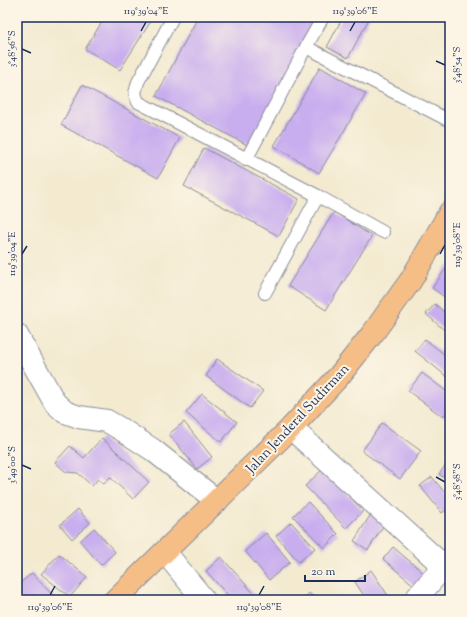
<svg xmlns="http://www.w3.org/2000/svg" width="467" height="617" font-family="'Sorts Mill Goudy',serif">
<rect width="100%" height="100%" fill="#fcf5e5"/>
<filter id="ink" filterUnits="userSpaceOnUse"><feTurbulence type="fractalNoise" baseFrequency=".025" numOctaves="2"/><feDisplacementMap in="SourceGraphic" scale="8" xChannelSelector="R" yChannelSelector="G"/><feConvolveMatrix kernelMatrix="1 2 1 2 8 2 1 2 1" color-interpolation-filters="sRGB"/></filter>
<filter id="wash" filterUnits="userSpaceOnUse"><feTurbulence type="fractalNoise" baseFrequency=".012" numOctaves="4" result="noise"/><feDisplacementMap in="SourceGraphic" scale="16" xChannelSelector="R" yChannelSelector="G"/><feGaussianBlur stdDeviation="0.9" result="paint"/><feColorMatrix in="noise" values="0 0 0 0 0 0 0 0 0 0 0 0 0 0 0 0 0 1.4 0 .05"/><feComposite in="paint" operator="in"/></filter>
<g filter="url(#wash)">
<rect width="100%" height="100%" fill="#f3ead0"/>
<g id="blocks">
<g fill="#c9aeef">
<polygon points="105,17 145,17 151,21 120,70 85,49"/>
<polygon points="198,17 318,17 249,146 156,96"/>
<polygon points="343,17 370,17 348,58 327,47"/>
<polygon points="320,67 366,94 319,173 274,146"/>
<polygon points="82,85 180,138 158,178 61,125"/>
<polygon points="204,148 299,199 279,236 184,186"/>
<polygon points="334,212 372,236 326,310 288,286"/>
<polygon points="450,263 450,301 432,288"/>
<polygon points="435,304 450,317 450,335 426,314"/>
<polygon points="425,339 450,359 450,379 415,351"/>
<polygon points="217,359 263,391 250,408 206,376"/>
<polygon points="422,373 450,394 450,408 443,417 408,391"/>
<polygon points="202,394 237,422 221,442 186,413"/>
<polygon points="184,422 212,457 197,469 169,434"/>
<polygon points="382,423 421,451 400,479 362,451"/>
<polygon points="102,438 149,482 133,499 110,477 104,484 98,479 92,486 78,473 66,472 55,462 70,446 84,458"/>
<polygon points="450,459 450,482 439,474"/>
<polygon points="324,468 363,511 346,528 305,486"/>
<polygon points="432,477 450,499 450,507 442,513 420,486"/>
<polygon points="308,502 338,534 324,548 293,516"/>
<polygon points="78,509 90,523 72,539 60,525"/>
<polygon points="373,511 387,520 368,550 354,541"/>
<polygon points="291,522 315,548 299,562 276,536"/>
<polygon points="94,528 115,552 101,565 80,541"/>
<polygon points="266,533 290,562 269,580 245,551"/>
<polygon points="393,547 426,575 416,587 383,559"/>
<polygon points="59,554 87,577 70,597 41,574"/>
<polygon points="221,557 259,599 232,600 206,571"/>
<polygon points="371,570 391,600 367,600 355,582"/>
<polygon points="32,573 57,600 21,600 17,595 17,586"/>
<polygon points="189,592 197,600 182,600"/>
<polygon points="309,593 316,600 303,600"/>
</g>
</g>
</g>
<g filter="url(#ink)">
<use href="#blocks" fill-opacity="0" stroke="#878c97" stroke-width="1"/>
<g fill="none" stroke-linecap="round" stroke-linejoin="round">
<g stroke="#878c97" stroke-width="14">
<g id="lane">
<polyline points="173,17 138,82 135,93 138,102 318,196 265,293"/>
<polyline points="323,17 306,47 450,121"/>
<polyline points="246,160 306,47"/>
<polyline points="318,196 383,232"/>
</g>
</g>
<g stroke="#878c97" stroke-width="24">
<g id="street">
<polyline points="17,335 55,403 65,412 79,417 107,421 124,431 153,450 217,501"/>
<polyline points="291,428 450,572"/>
<polyline points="165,552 204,600"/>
<polyline points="415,600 450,559"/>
</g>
</g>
<g stroke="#878c97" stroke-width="24">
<polyline id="highway" points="115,600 291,428 339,376 373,333 411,280 450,212"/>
</g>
<use href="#lane" stroke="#fff" stroke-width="12"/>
<use href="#street" stroke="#fff" stroke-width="22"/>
<use href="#highway" stroke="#f6be87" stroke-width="22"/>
</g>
</g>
<path fill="none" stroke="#1b2f5e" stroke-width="1.5" d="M141,31L146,22M350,31L355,22M22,49L31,53M436,61L445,65M22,254L27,246M440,254L445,245M22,465L31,469M436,477L445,482M50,595L55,586M259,595L264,586"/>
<g text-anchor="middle" stroke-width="4" stroke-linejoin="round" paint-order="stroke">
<g font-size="14" fill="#1b2f5e" stroke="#fcf5e5">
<text transform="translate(297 418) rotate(-47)" y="5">Jalan Jenderal Sudirman</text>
</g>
</g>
<rect width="467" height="617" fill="none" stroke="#fcf5e5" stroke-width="44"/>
<path d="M305 575v6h60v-6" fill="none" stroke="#1b2f5e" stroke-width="2"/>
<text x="311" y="575" font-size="12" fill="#1b2f5e" stroke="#fcf5e5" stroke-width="3" paint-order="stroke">20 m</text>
<rect x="22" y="22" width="423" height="573" fill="none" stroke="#1b2f5e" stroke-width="1.5"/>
<g font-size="10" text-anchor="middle" fill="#1b2f5e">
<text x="146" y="14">119°39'04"E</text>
<text x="355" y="14">119°39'06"E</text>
<text transform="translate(11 49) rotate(-90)" y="4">3°48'56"S</text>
<text transform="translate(456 65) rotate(-90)" y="4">3°48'54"S</text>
<text transform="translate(456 245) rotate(-90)" y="4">119°39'08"E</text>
<text transform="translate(11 254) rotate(-90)" y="4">119°39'04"E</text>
<text transform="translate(11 465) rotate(-90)" y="4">3°49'00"S</text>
<text transform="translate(456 482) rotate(-90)" y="4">3°48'58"S</text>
<text x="50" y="610">119°39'06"E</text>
<text x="259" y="610">119°39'08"E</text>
</g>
</svg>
